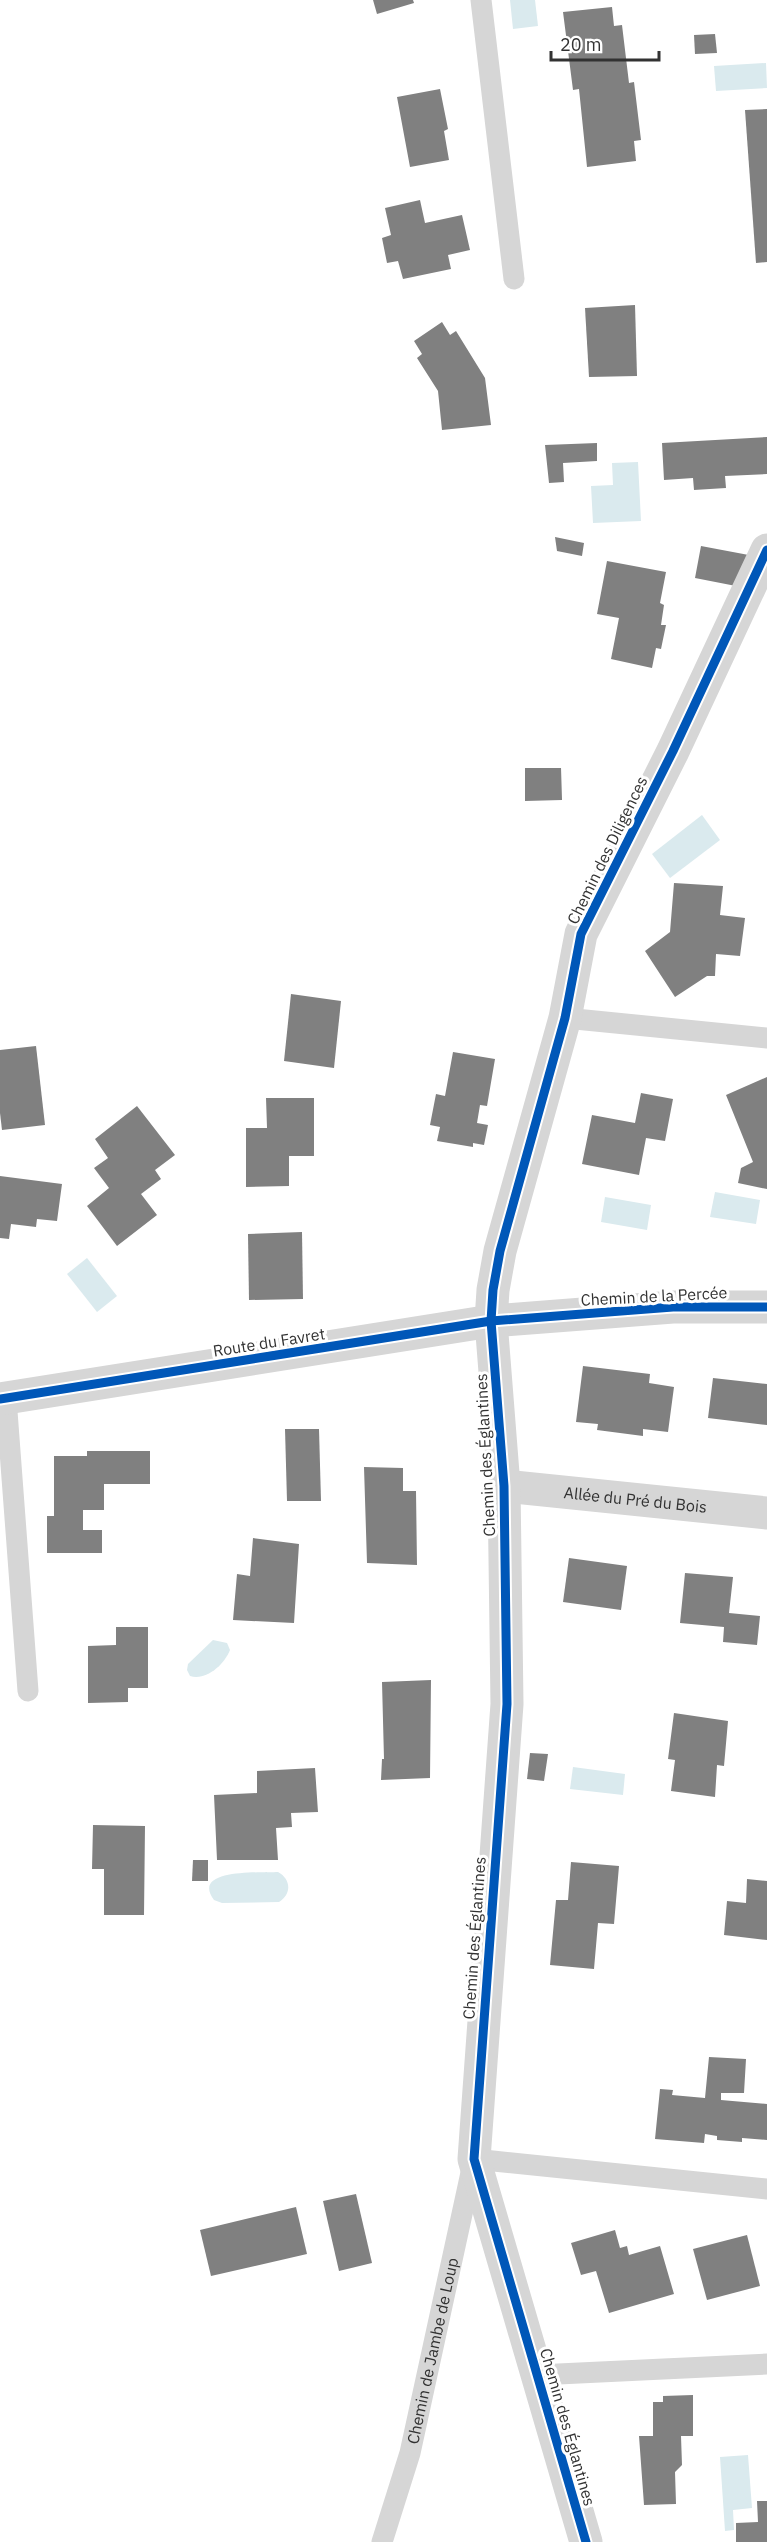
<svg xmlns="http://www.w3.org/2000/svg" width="767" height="2542" font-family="'IBM Plex Sans',sans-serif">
<rect width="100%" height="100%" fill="#fff"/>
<g fill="#daeaee">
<polygon points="510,0 535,0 538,26 513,29"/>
<polygon points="766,63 767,88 716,91 714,66"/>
<polygon points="638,462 641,521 593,523 591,486 613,485 612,463"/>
<polygon points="702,815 720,840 670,878 652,854"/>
<polygon points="715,1192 760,1200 756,1224 710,1217"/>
<polygon points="605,1197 651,1205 647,1230 601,1222"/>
<polygon points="87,1258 117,1296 97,1312 67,1274"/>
<path d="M213,1640L227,1643L230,1650C224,1665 206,1681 190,1676L187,1670L188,1664Z"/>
<polygon points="573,1767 625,1774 623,1795 570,1789"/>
<path d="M278,1872C291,1879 292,1894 279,1902L222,1903L214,1900C190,1868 262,1873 278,1872Z"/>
<polygon points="748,2455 752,2508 733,2510 734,2530 725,2531 720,2457"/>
</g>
<g fill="#808080">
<polygon points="373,0 413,0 414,3 377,14"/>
<polygon points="612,7 614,26 622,25 629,83 634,82 641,140 634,141 636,161 587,167 579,89 573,90 563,12"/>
<polygon points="715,34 717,53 695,54 694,35"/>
<polygon points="440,89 448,129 444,131 449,160 410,167 397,97"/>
<polygon points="767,109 767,262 756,263 745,110"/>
<polygon points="420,200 425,223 462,215 470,250 448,255 451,269 403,279 398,261 387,263 382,238 391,235 385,208"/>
<polygon points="635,305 637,376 589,377 585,308"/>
<polygon points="442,322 450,335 456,331 485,378 491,425 442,430 438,391 417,358 422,354 414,341"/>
<polygon points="767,437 767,474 725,476 726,488 694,490 693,478 664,480 662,443"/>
<polygon points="597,443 597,461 563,463 564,482 549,483 545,445"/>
<polygon points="555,537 584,543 582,556 557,551"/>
<polygon points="701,546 754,556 741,587 695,578"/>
<polygon points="607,561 666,572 660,603 664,605 661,625 666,625 661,649 656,648 652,668 611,659 619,618 597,614"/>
<polygon points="525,768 561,768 562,800 525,801"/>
<polygon points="674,883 723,886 720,915 745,918 740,956 716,954 715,976 707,976 675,997 645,951 670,932"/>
<polygon points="291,994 341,1001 334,1068 284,1061"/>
<polygon points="36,1046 45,1125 2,1130 0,1113 0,1050"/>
<polygon points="453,1052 495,1059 487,1106 480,1105 477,1123 488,1125 484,1145 473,1143 473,1147 437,1141 440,1127 430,1125 436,1094 445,1096"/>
<polygon points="767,1077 767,1189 738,1183 741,1168 753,1162 726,1095"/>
<polygon points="641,1093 673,1099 665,1141 646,1138 639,1175 582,1164 592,1115 635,1123"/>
<polygon points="266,1098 314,1098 314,1156 289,1156 289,1186 246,1187 246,1128 267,1128"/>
<polygon points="137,1106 175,1155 155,1170 161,1179 141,1194 157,1215 117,1246 87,1206 109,1188 94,1168 108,1158 95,1139"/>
<polygon points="0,1176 62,1184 57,1221 37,1219 36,1227 11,1224 9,1239 0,1238"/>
<polygon points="302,1232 303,1299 249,1300 248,1234"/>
<polygon points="583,1366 650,1374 649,1383 674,1387 668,1432 643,1429 643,1436 597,1430 598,1424 576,1422"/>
<polygon points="713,1378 767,1384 767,1425 708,1418"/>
<polygon points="285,1429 319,1429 321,1501 287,1501"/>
<polygon points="87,1451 150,1451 150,1484 104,1484 104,1510 83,1510 83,1530 102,1530 102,1553 47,1553 47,1516 54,1516 54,1456 87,1456"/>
<polygon points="364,1467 403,1468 403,1491 416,1491 417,1565 367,1563"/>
<polygon points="253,1538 299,1544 294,1623 233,1620 237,1574 250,1576"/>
<polygon points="569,1558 627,1566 621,1610 563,1602"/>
<polygon points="685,1573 733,1577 729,1613 760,1616 757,1645 723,1642 724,1627 680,1623"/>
<polygon points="116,1627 148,1627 148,1688 128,1688 128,1702 88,1703 88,1646 116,1645"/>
<polygon points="431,1680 430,1778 381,1780 382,1759 384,1759 382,1682"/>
<polygon points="674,1713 728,1721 724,1766 717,1765 715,1797 671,1791 675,1760 668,1759"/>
<polygon points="530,1753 548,1754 544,1781 527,1779"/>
<polygon points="315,1768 318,1812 291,1813 292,1827 276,1828 278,1860 217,1860 214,1795 257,1793 257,1771"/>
<polygon points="93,1825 145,1826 144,1915 104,1915 104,1869 92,1869"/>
<polygon points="193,1860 208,1860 208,1881 192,1881"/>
<polygon points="571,1862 619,1866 614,1924 598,1923 594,1969 550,1965 556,1900 568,1900"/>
<polygon points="747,1879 767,1881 767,1940 724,1935 727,1901 746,1903"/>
<polygon points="709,2057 746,2059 744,2093 721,2093 721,2100 767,2104 767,2140 742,2138 742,2142 717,2140 717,2136 705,2134 704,2143 655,2139 660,2089 673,2090 672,2095 705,2098"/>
<polygon points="356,2194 372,2263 339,2271 323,2201"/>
<polygon points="296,2207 307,2254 211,2276 200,2230"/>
<polygon points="615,2230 620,2248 627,2246 629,2255 660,2246 674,2294 609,2313 596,2271 581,2275 571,2243"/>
<polygon points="747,2235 760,2286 707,2300 693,2249"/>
<polygon points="693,2395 693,2436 681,2436 682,2465 675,2472 676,2504 644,2505 639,2436 653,2436 653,2402 663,2402 663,2396"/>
<polygon points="757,2501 767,2501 767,2542 736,2542 736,2523 758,2522"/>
</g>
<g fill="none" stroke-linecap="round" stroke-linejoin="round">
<g stroke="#d6d6d6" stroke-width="21">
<polyline points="481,0 514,279"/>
<polyline points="565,1018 767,1038"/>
<polyline points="6,1398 28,1691"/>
<polyline points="537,2375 767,2364"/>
<path id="s1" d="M382,2542L410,2453L474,2159L767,2189"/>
</g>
<g stroke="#d6d6d6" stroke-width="33">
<polyline points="0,1399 491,1321 673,1307 767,1307"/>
<path id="s2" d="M504,1486L767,1513"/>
<polyline points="586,2542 474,2159 507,1704 504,1486 491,1321 493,1290 500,1251 565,1018 581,934 673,751 767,550"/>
</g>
<g stroke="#fff" stroke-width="13">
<g id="cycleway">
<polyline points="0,1399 491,1321 673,1307 767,1307"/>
<polyline points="586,2542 474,2159 507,1704 504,1486 491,1321 493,1290 500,1251 565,1018 581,934 673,751 767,550"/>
</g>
</g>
<use href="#cycleway" stroke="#0057b8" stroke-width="9"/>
</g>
<g text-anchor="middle" stroke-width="6" stroke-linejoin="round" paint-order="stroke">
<g font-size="16" fill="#323232" stroke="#fff">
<text transform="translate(607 850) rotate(-64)" y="6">Chemin des Diligences</text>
<text transform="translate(654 1296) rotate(-3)" y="6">Chemin de la Percée</text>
<text transform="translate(269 1342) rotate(-9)" y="6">Route du Favret</text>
<text transform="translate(485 1455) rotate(-93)" y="6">Chemin des Églantines</text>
<text dy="6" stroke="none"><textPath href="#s2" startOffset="132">Allée du Pré du Bois</textPath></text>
<text transform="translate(474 1938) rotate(-86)" y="6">Chemin des Églantines</text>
<text dy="6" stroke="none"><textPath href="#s1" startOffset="198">Chemin de Jambe de Loup</textPath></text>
<text transform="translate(568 2427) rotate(74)" y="6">Chemin des Églantines</text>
</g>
</g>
<path d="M551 51v9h108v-9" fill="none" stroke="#323232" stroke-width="3"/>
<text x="560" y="51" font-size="18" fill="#323232" stroke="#ffffff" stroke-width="4.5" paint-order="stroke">20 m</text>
</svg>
